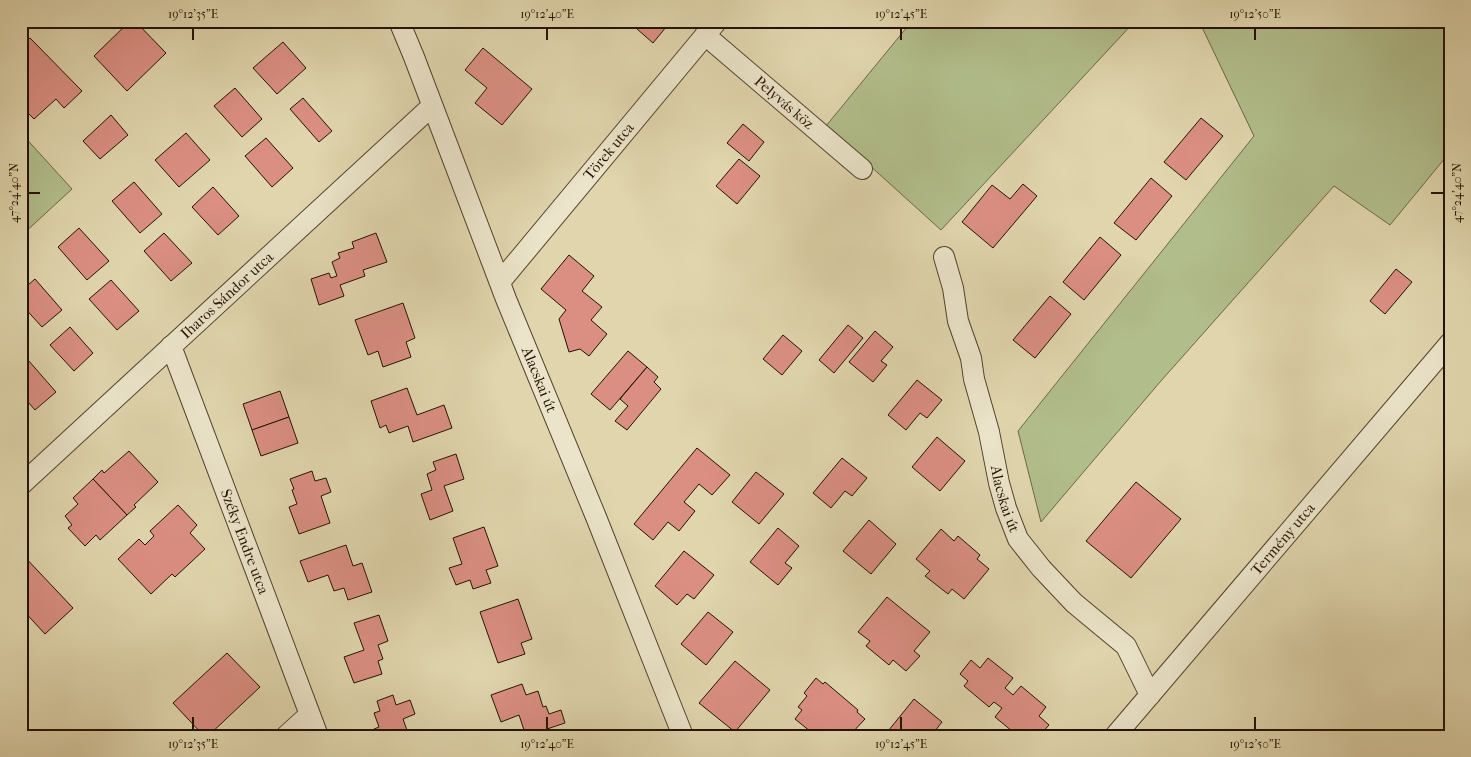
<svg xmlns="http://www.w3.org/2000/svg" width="1471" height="757" font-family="'IM FELL French Canon',serif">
<rect width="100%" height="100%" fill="#e0d5ad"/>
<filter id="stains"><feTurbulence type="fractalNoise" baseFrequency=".004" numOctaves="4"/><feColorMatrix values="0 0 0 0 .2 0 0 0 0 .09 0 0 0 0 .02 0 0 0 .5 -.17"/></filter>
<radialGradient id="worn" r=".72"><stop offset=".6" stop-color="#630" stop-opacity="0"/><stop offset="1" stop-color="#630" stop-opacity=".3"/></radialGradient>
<g fill="#b1bd8b" stroke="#6a6846">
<polygon points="912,21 1135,21 941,230 826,126"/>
<polygon points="1199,21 1450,21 1450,152 1390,225 1334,186 1160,382 1041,522 1018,431 1254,136"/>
<polygon points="21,133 72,189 21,236"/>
</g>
<g fill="#db8f83" stroke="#231200">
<polygon points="84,21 97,21 90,28"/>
<polygon points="130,21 135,21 166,53 127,91 94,56"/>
<polygon points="628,21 671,21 653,43"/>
<polygon points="30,38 82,91 64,108 56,99 34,119 21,106 21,47"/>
<polygon points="283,42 306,68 277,94 253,68"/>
<polygon points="483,48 532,89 502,125 475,103 487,88 465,70"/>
<polygon points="235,88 262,119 242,137 214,106"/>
<polygon points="303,98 332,131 319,142 290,109"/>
<polygon points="111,115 128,135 100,159 83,141"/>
<polygon points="1201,118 1223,136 1186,180 1164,162"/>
<polygon points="743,124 764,142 749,161 727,143"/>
<polygon points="186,133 210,160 179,187 155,160"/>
<polygon points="266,138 293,168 272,187 245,156"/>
<polygon points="739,159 760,176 737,204 716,186"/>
<polygon points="1151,178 1172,196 1136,240 1114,223"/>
<polygon points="134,182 162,214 140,233 112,201"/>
<polygon points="1023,184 1037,196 993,248 962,222 992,185 1010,199"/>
<polygon points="213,187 239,216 218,235 192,207"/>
<polygon points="79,228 109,261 87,280 58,247"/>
<polygon points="164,233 192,263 171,281 144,251"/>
<polygon points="376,233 387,262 363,270 365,276 340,285 344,296 319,305 311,279 329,273 331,278 337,276 332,262 340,258 338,253 354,248 352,242"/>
<polygon points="1100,237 1121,255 1084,300 1063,282"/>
<polygon points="569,255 594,276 582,291 602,307 591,320 607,334 589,356 580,349 569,352 559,319 566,310 541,289"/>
<polygon points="1396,269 1412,282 1385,314 1370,301"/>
<polygon points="35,279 62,310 42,327 21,304 21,291"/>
<polygon points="111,280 139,311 117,330 89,299"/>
<polygon points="1050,296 1071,314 1035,358 1013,340"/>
<polygon points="403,303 415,338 406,342 411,357 383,367 378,351 368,355 355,320"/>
<polygon points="848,325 863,338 834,373 819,360"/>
<polygon points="70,327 93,353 74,371 50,345"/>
<polygon points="875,331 893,347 881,361 887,365 873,382 849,362"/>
<polygon points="783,335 802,351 782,375 763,359"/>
<polygon points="628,351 647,367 610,410 591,394"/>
<polygon points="28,360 56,392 35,410 21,394 21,366"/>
<polygon points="647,367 658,377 654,382 661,389 627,430 615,421 628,406 620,399"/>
<polygon points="917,380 942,400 927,418 920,413 906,430 888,415"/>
<polygon points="407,388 417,415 444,405 452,428 413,442 408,426 389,433 386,425 380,428 371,401"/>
<polygon points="280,391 289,417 252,430 243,404"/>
<polygon points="289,417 298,443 261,456 252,430"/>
<polygon points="937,437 965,461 940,491 912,467"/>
<polygon points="697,448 730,475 712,495 699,484 684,502 695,511 679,531 668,522 653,540 634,524"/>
<polygon points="129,451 158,482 134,505 136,507 127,515 93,479 102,470 104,473"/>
<polygon points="456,454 464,479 444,486 453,511 430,520 421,494 432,490 427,474 436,470 433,462"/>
<polygon points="842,458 867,478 852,496 845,491 831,508 813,493"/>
<polygon points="312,471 315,481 326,478 331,492 321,496 330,523 299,534 289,507 297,504 292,490 294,489 290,479"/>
<polygon points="756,472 784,494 759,524 732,502"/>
<polygon points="93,479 127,515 100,540 96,535 85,546 68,528 72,525 65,516 78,504 73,498"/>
<polygon points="1136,482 1181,519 1131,578 1086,541"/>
<polygon points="178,505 197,525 190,533 205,549 175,577 172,574 151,594 118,559 139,539 145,545 154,536 150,531"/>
<polygon points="869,520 896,544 871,574 843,551"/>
<polygon points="484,527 498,566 486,570 491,583 473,589 470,580 456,585 449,568 462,564 453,538"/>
<polygon points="778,528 799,546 785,563 792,568 778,585 750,562"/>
<polygon points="941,529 954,541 958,536 980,555 977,559 989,569 964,599 952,589 948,594 925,576 930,571 916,559"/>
<polygon points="346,545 353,566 362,563 372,592 348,600 344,588 334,591 328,575 308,582 300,561"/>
<polygon points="684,551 714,575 694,599 687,594 677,605 655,586"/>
<polygon points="21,553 73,608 45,634 21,608"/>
<polygon points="887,597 930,632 914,651 920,656 906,671 893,660 889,665 866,646 870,641 858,632"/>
<polygon points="518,599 532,639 521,643 525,654 498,663 480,612"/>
<polygon points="708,612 733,632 706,665 681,644"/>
<polygon points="379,615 388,641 378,645 383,659 378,661 382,674 354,683 344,657 364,650 354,623"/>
<polygon points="227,653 260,687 208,736 204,736 173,703"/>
<polygon points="988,658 1013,678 1005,688 1013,695 1021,686 1046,707 1039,716 1049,725 1039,736 1035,736 1028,729 1022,736 1018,736 995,717 1002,708 994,702 989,707 964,686 968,681 960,674 971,660 980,668"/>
<polygon points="735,661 770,690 735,732 699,703"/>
<polygon points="816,678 823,684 825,682 858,710 857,712 865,719 851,734 847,730 842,736 816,736 795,719 802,710 798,707 807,696 804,693"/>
<polygon points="522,684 526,695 538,691 543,707 546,706 549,714 561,710 565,723 526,736 519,715 501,722 491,695"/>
<polygon points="393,695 396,705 410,700 415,714 403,719 409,736 376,736 374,729 379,727 374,713 380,711 377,701"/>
<polygon points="914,699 942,722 931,736 884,736"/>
</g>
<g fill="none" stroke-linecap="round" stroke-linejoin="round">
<g stroke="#52432b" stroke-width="22">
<g id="minor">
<path id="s1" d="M399,21L414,57L506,299L596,517L683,736"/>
<path id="s2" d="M705,35L862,169"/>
<path id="s3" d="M944,257L953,288L958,321L971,358L974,379L989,432L999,483L1006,508L1018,539L1041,568L1074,603L1126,646L1150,695"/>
<path id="s4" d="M500,282L717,21"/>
<path id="s5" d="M171,346L318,736"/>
<path id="s6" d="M21,485L432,106"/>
<polyline points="286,736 309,715"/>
<path id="s7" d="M1115,736L1450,343"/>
</g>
</g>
<use href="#minor" stroke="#ebe4ca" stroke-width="20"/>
</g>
<path fill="none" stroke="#231200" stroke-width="2" d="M193,28V40M547,28V40M901,28V40M1255,28V40M28,193H40M1431,193H1444M193,717V730M547,717V730M901,717V730M1255,717V730"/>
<g text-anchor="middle" stroke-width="4.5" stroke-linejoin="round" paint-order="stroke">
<g font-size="15" fill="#231200" stroke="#ebe4ca">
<text dy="5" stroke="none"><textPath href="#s2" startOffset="104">Pelyvás köz</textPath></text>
<text dy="5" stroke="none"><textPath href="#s4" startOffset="170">Törek utca</textPath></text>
<text dy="5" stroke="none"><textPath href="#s6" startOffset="280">Iharos Sándor utca</textPath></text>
<text dy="5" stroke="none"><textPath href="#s1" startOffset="385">Alacskai út</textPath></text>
<text dy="5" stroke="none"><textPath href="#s3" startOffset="250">Alacskai út</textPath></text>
<text dy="5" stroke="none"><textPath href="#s7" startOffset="259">Termény utca</textPath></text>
<text dy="5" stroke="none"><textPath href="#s5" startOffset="209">Széky Endre utca</textPath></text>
</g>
</g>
<rect width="1471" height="757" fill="none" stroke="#e0d5ad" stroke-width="55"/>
<rect x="28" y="28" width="1416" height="702" fill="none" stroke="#231200" stroke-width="2"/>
<g font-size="12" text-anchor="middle" fill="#231200">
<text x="193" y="18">19°12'35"E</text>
<text x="547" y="18">19°12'40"E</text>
<text x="901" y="18">19°12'45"E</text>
<text x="1255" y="18">19°12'50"E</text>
<text transform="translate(14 193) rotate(-90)" y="4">47°24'40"N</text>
<text transform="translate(1457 193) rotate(-90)" y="4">47°24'40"N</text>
<text x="193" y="748">19°12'35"E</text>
<text x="547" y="748">19°12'40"E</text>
<text x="901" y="748">19°12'45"E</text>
<text x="1255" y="748">19°12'50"E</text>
</g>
<rect width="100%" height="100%" filter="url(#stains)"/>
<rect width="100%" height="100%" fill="url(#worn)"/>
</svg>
